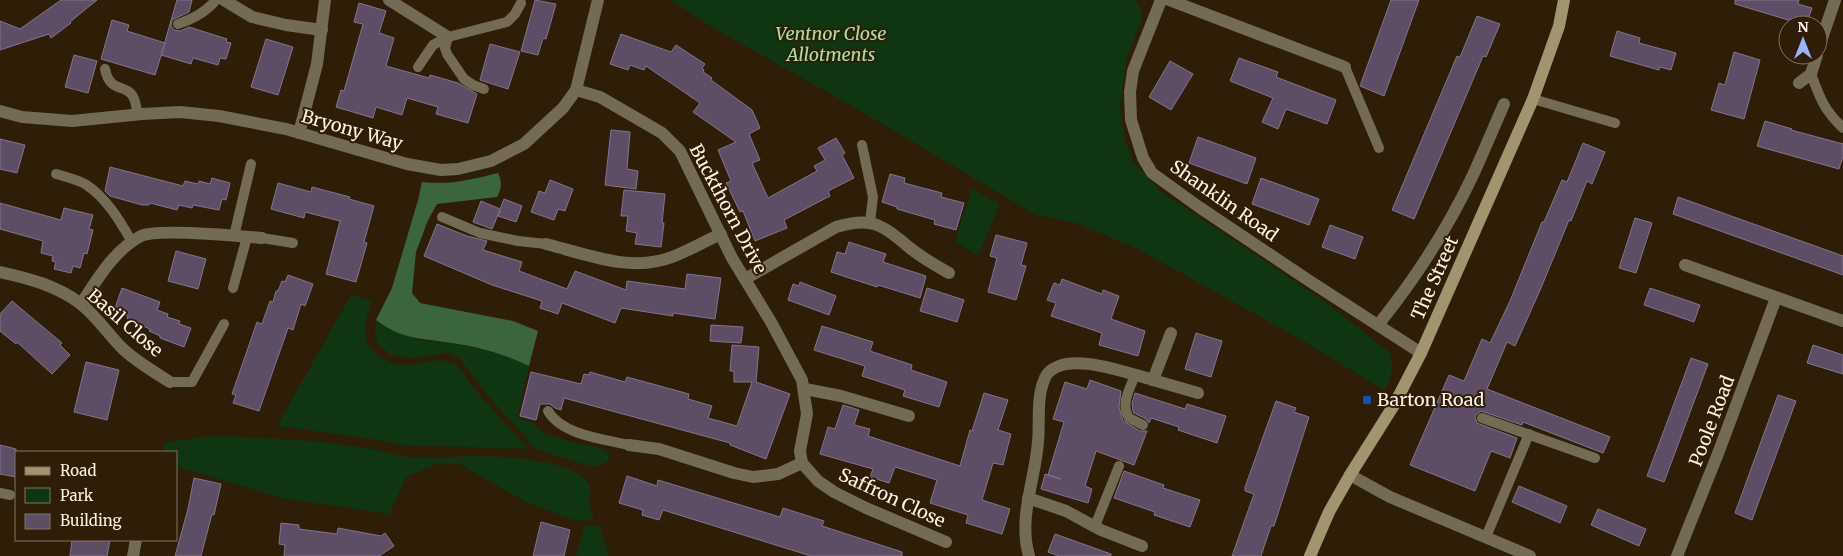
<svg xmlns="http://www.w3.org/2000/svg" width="1843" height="556" font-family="Merriweather,serif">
<rect width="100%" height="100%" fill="#2e1e08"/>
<g fill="#0f3513">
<path d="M671,0H1135L1140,7L1142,20L1127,57L1120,107L1124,137L1133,162L1159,190L1324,301L1390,353C1394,366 1392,379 1384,390L1300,339L1136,248L1076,223L1036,215L854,107L715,29Z"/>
<polygon points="972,189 998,203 999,205 978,256 955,241"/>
<path d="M351,295L371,301C369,310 366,319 365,327C363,351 387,366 408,365C422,363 440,357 453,363C463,368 467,379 473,387C491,408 510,429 529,449L402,445L367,438L277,426Z"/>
<polygon points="376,320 384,326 418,340 453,343 510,356 529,366 517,418 531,422 546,434 575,443 598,447 610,454 608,461 604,464 592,466 578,463 536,449 490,398 460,359 450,353 410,358 391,355 378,344 375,336"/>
<path d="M210,436C262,437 315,440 366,448C380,450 393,455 407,457C430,460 453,456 476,456C504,456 560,459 583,477C586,479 588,483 590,486L589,502L594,519L576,521L528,503L459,464H436L406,477L389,514L281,498L176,466V452H165L163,443Z"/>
<polygon points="599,525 609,556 576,556 584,526"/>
</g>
<path fill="#3b653d" d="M498,173C502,181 502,189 497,197L437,204L428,220L416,252L412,293L420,303L513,321L538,331L529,366C505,354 478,347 452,343C421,338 402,340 376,320L392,288L418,200L422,182C451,185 469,180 498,173Z"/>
<g fill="#5d4e66" stroke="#84748d">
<polygon points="61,0 97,0 70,22 71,23 51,38 49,34 0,50 0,21 20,29"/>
<polygon points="177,0 192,0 189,12 172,20 171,26 174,30 180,31 189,27 227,39 226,42 231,43 226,59 220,58 218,65 193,58 191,64 161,55"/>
<polygon points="535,0 556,4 546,39 543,38 538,55 521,51"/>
<polygon points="1391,0 1419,0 1384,96 1360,86"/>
<polygon points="1735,0 1799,0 1798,4 1812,8 1806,25 1805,25 1735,4"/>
<polygon points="359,3 386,11 379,33 394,38 386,66 429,78 430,75 458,83 477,94 468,123 436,114 438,107 407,98 402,115 376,107 373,118 336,107 341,90 344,91 363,24 354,22"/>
<polygon points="1477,16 1500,24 1486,57 1483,56 1414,219 1392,210 1457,56 1460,57"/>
<polygon points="112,20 129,25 127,31 165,43 155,75 101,59"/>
<polygon points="1617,31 1640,38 1639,43 1676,53 1671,70 1660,67 1659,70 1610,56"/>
<polygon points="621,34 671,52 676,45 705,64 702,68 704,70 703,72 712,78 711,80 752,110 760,128 749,134 760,160 752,163 768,198 817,171 814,166 825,160 818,148 836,138 845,153 842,155 854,178 828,191 830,196 784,220 787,228 755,241 743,211 740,212 726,183 731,181 718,150 736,142 693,112 700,103 646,66 644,70 630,65 628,70 610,64"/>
<polygon points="266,39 293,47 278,95 251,87"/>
<polygon points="490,44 520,52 508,89 480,80"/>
<polygon points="1734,52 1760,60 1744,119 1711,110 1719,83 1725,85"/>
<polygon points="74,55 97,61 88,93 65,87"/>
<polygon points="1239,58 1278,72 1276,77 1336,100 1327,124 1286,109 1278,129 1262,122 1273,98 1230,81"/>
<polygon points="1170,61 1193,74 1171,110 1149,97"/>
<polygon points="1765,121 1792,129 1791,130 1843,144 1843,156 1839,169 1757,146"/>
<polygon points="611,130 630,132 627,169 638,171 636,189 605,185"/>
<polygon points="1198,137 1256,158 1247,184 1189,163"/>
<polygon points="0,139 25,145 17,173 0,169"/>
<polygon points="1583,143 1605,152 1592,184 1587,181 1571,221 1569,220 1541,288 1515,346 1507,342 1487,389 1610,437 1603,453 1523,422 1522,425 1481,411 1475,416 1477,423 1517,438 1510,458 1491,451 1475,491 1410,465 1449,375 1464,381 1482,339 1490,343 1510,301 1542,222 1544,222 1562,180 1567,182"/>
<polygon points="110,167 183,186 185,181 198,184 199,181 210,184 212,178 230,183 226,200 222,199 219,210 193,205 192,208 179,205 177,210 150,203 149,205 142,205 110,196 105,191"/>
<polygon points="890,174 905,178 904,183 942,193 941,197 964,203 956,230 934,224 935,220 897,209 897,207 882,202"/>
<polygon points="1261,178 1319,199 1309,225 1252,204"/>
<polygon points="550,180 573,189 565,211 558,209 554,220 531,212 539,191 545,193"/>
<polygon points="278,183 311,192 312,187 350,197 349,199 374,206 364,242 367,243 356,282 326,274 340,221 305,212 304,218 271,209"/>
<polygon points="624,190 665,194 662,223 664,223 661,247 635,244 637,233 626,231 628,216 621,216"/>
<polygon points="1678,197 1843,256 1843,275 1673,214"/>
<polygon points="504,199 522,206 516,222 498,216 500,210 492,229 473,222 481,201 500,209"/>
<polygon points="0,203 61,220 64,208 93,215 89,229 93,230 87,254 84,253 80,268 73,266 71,273 54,269 56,262 52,261 53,256 41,253 43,241 0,229"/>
<polygon points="1635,218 1652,223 1636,273 1619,268"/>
<polygon points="437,224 467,236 487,241 483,250 522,262 519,271 567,289 575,271 626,290 627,281 685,289 687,274 721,278 715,319 673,313 673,316 621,308 615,323 562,303 558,314 540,308 542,301 492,285 424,256"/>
<polygon points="1330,225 1363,237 1355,259 1322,247"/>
<polygon points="996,235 1027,243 1021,265 1026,266 1016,300 988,292 997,258 990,256"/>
<polygon points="849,242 886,254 883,262 926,276 920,298 878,285 877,287 831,272 837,252 845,254"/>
<polygon points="176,251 206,259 198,289 168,281"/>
<polygon points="288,275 313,284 305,306 301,304 293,330 288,328 259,411 233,403 236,395 232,394 257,322 262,324 270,301 273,302 276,291 278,291 282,281 285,282"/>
<polygon points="1062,279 1102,294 1103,290 1119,296 1111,319 1145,331 1138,356 1099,345 1102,333 1051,316 1056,303 1047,300 1054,283 1060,285"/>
<polygon points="800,282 836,296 829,315 788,300 793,284 799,286"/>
<polygon points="122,288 160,302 157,310 168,314 167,317 180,321 179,324 191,328 184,347 160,338 160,336 149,331 150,329 127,319 128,316 114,311"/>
<polygon points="927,288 964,300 957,322 920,311"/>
<polygon points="1650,288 1700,305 1694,322 1644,305"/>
<polygon points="12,301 62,343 60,345 70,355 52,374 17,342 16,344 0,331 0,314"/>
<polygon points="711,325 743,327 741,343 710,341"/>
<polygon points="822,326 873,342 870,351 912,365 911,370 947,382 939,407 903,396 905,390 862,376 865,366 814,350"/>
<polygon points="1196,333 1222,341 1211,377 1185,369"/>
<polygon points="732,345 759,347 756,382 790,394 766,459 730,445 730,443 564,398 561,410 555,408 550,404 540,404 536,420 520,416 531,372 581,384 584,374 589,375 590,372 625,382 627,377 689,394 688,399 712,406 708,418 737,426 752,382 734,382 734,371 730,371"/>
<polygon points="1813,345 1843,355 1843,374 1807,363"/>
<polygon points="1691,358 1708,364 1664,482 1647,476"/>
<polygon points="86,362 119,370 107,420 74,412"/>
<polygon points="1090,380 1121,391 1119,407 1123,421 1140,431 1147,431 1134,465 1096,451 1085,486 1092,489 1088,503 1041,489 1045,474 1061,479 1048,475 1064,422 1053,419 1065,382 1087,389"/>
<polygon points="984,393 1008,400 998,430 1011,434 1003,465 993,463 982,500 1010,509 1002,534 966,523 968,515 930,503 937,480 895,467 889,483 870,477 873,469 820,454 828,427 835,429 843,405 859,410 854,425 870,429 868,436 960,466 970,430 972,431"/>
<polygon points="1135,393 1185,409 1187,404 1226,416 1217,443 1178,430 1179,427 1151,418 1149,423 1146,419 1134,413 1133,411 1132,403"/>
<polygon points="1778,395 1796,401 1752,520 1735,513"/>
<polygon points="1276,401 1296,408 1294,412 1309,417 1274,526 1271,526 1261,556 1232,556 1254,494 1245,491 1245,487"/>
<polygon points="0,445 16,449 16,477 0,474"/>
<polygon points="1124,471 1164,485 1163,488 1200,500 1190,527 1154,515 1155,512 1114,498"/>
<polygon points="627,476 657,486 658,480 780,517 783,508 824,521 822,526 902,552 902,556 811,556 663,510 659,520 642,515 643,510 619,503"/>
<polygon points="194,478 221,484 214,515 212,514 201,556 175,556 188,509"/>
<polygon points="1519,486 1567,506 1560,523 1512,502"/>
<polygon points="1598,509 1646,529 1639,546 1591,525"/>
<polygon points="541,522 570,530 564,556 533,556"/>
<polygon points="281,523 299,525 299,529 337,534 338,528 381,536 385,533 394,546 379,556 284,556 285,545 279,544"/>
<polygon points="1055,534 1111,554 1111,556 1059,556 1048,552"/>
<polygon points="72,540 110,540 107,556 70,556"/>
</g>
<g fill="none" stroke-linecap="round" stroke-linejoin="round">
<g stroke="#736b54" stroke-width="10">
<path d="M178,24C193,19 206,12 216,0"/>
<polyline points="448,37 507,22 515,14 521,3"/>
<polyline points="418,67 433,45 448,37 445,48 447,54 464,79 473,85 484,89"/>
<polyline points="1345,67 1379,148"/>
<path d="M105,69C111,100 135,75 137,114"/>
<path d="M1811,74C1820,98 1824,110 1843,128"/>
<polyline points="1533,99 1615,123"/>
<polyline points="862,145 873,197 870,222"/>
<path d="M56,174C66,177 76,179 85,184C106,197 120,221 132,242"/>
<polyline points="442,217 480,233 518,241 546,244"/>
<polyline points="234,236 251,164"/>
<polyline points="262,238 293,243"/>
<polyline points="233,288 247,237"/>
<path d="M1135,375C1130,389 1120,404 1129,418L1143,425"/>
<polyline points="170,382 192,382 224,324"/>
<path d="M548,411C562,435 603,439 629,445"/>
<polyline points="1482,418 1595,458"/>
<polyline points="0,493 10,495"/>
<polyline points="1095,526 1119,466"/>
<polyline points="1486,537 1529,434"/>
</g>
<g stroke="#736b54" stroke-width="12">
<polyline points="224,0 252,17 286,25 322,30"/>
<polyline points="389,0 448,37"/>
<polyline points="1161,0 1133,71 1130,92 1131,120 1143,158 1152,173 1199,207 1308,280 1421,353"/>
<polyline points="1169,0 1345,67"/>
<polyline points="1818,50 1835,0"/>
<polyline points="1799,83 1811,74 1817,55"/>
<polyline points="576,90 600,97 662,133 680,151 732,258 771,322 802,380 807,414 800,451 802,463"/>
<polyline points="0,111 22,117 72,121 142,114 180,112 219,116 286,129 407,164 441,170 458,169 491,161 524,144 563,108 576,90 598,0"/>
<polyline points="299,133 317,64 325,0"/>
<path d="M546,244C586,254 631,273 672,257C688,251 705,241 721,234"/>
<polyline points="1685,265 1843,321"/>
<path d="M0,272C28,278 58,286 81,304C97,317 109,335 123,349C137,362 154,372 170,382"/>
<path d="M745,279L836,227C873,216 882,225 910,248C922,258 935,265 949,273"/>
<path d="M81,304C97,280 114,250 141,236C157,228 240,236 262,238"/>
<path d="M1378,325C1415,279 1448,228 1473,175C1484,151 1494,127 1504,104"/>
<polyline points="1153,380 1198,393"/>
<polyline points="805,389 841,396 909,416"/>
<polyline points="629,445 659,449 734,473 753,477 778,474 802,463"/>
<polyline points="802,463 818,481 834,492 866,508 946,542"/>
<polyline points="1350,475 1390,497 1530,556"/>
<polyline points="1028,498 1066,511 1101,530 1142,546"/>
<polyline points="133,556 136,540"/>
<path d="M1029,556C1018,517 1035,481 1038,442C1040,422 1036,397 1045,378C1047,372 1054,368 1059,366C1083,357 1129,373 1153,380L1171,333"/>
<polyline points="1677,556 1719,451 1776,298"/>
</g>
<polyline stroke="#a19570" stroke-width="12" points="1310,556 1329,512 1350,475 1394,405 1421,353 1533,99 1559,26 1564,0"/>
</g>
<rect fill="#1a4fb4" stroke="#2e1e08" stroke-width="2" x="1362" y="395" width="10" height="10" rx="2.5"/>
<g text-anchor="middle" stroke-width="4" stroke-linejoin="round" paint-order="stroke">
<g font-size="18" font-style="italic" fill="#a3e4a5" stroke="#2e1e08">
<text x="831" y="40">Ventnor Close<tspan x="831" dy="21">Allotments</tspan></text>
</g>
<g font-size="18" fill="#fdf2e4" stroke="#2e1e08">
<text transform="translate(352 130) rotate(16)" y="6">Bryony Way</text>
<text transform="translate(1224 201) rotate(35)" y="6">Shanklin Road</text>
<text transform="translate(728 209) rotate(62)" y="6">Buckthorn Drive</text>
<text transform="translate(1435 278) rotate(-66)" y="6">The Street</text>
<text transform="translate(125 323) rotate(41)" y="6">Basil Close</text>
<text transform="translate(1712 421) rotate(-69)" y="6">Poole Road</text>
<text transform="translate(892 498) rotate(25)" y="6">Saffron Close</text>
</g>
<g font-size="18" fill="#fdf2e4" stroke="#2e1e08" text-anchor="start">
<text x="1377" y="406">Barton Road</text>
</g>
</g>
<rect x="15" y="451" width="162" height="90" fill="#2e1e08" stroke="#817360"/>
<rect x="25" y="467" width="25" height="8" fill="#a19570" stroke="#817360"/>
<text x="60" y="476" font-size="15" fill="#fdf2e4">Road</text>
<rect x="25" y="488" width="25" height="15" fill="#0f3513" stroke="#817360"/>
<text x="60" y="501" font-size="15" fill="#fdf2e4">Park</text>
<rect x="25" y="514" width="25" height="15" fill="#5d4e66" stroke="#817360"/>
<text x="60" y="526" font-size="15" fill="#fdf2e4">Building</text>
<g transform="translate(1803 40)"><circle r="24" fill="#2e1e08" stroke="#817360"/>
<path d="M0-4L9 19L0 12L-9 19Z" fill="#95b6fd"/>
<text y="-8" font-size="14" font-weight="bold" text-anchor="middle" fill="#fdf2e4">N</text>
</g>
</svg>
